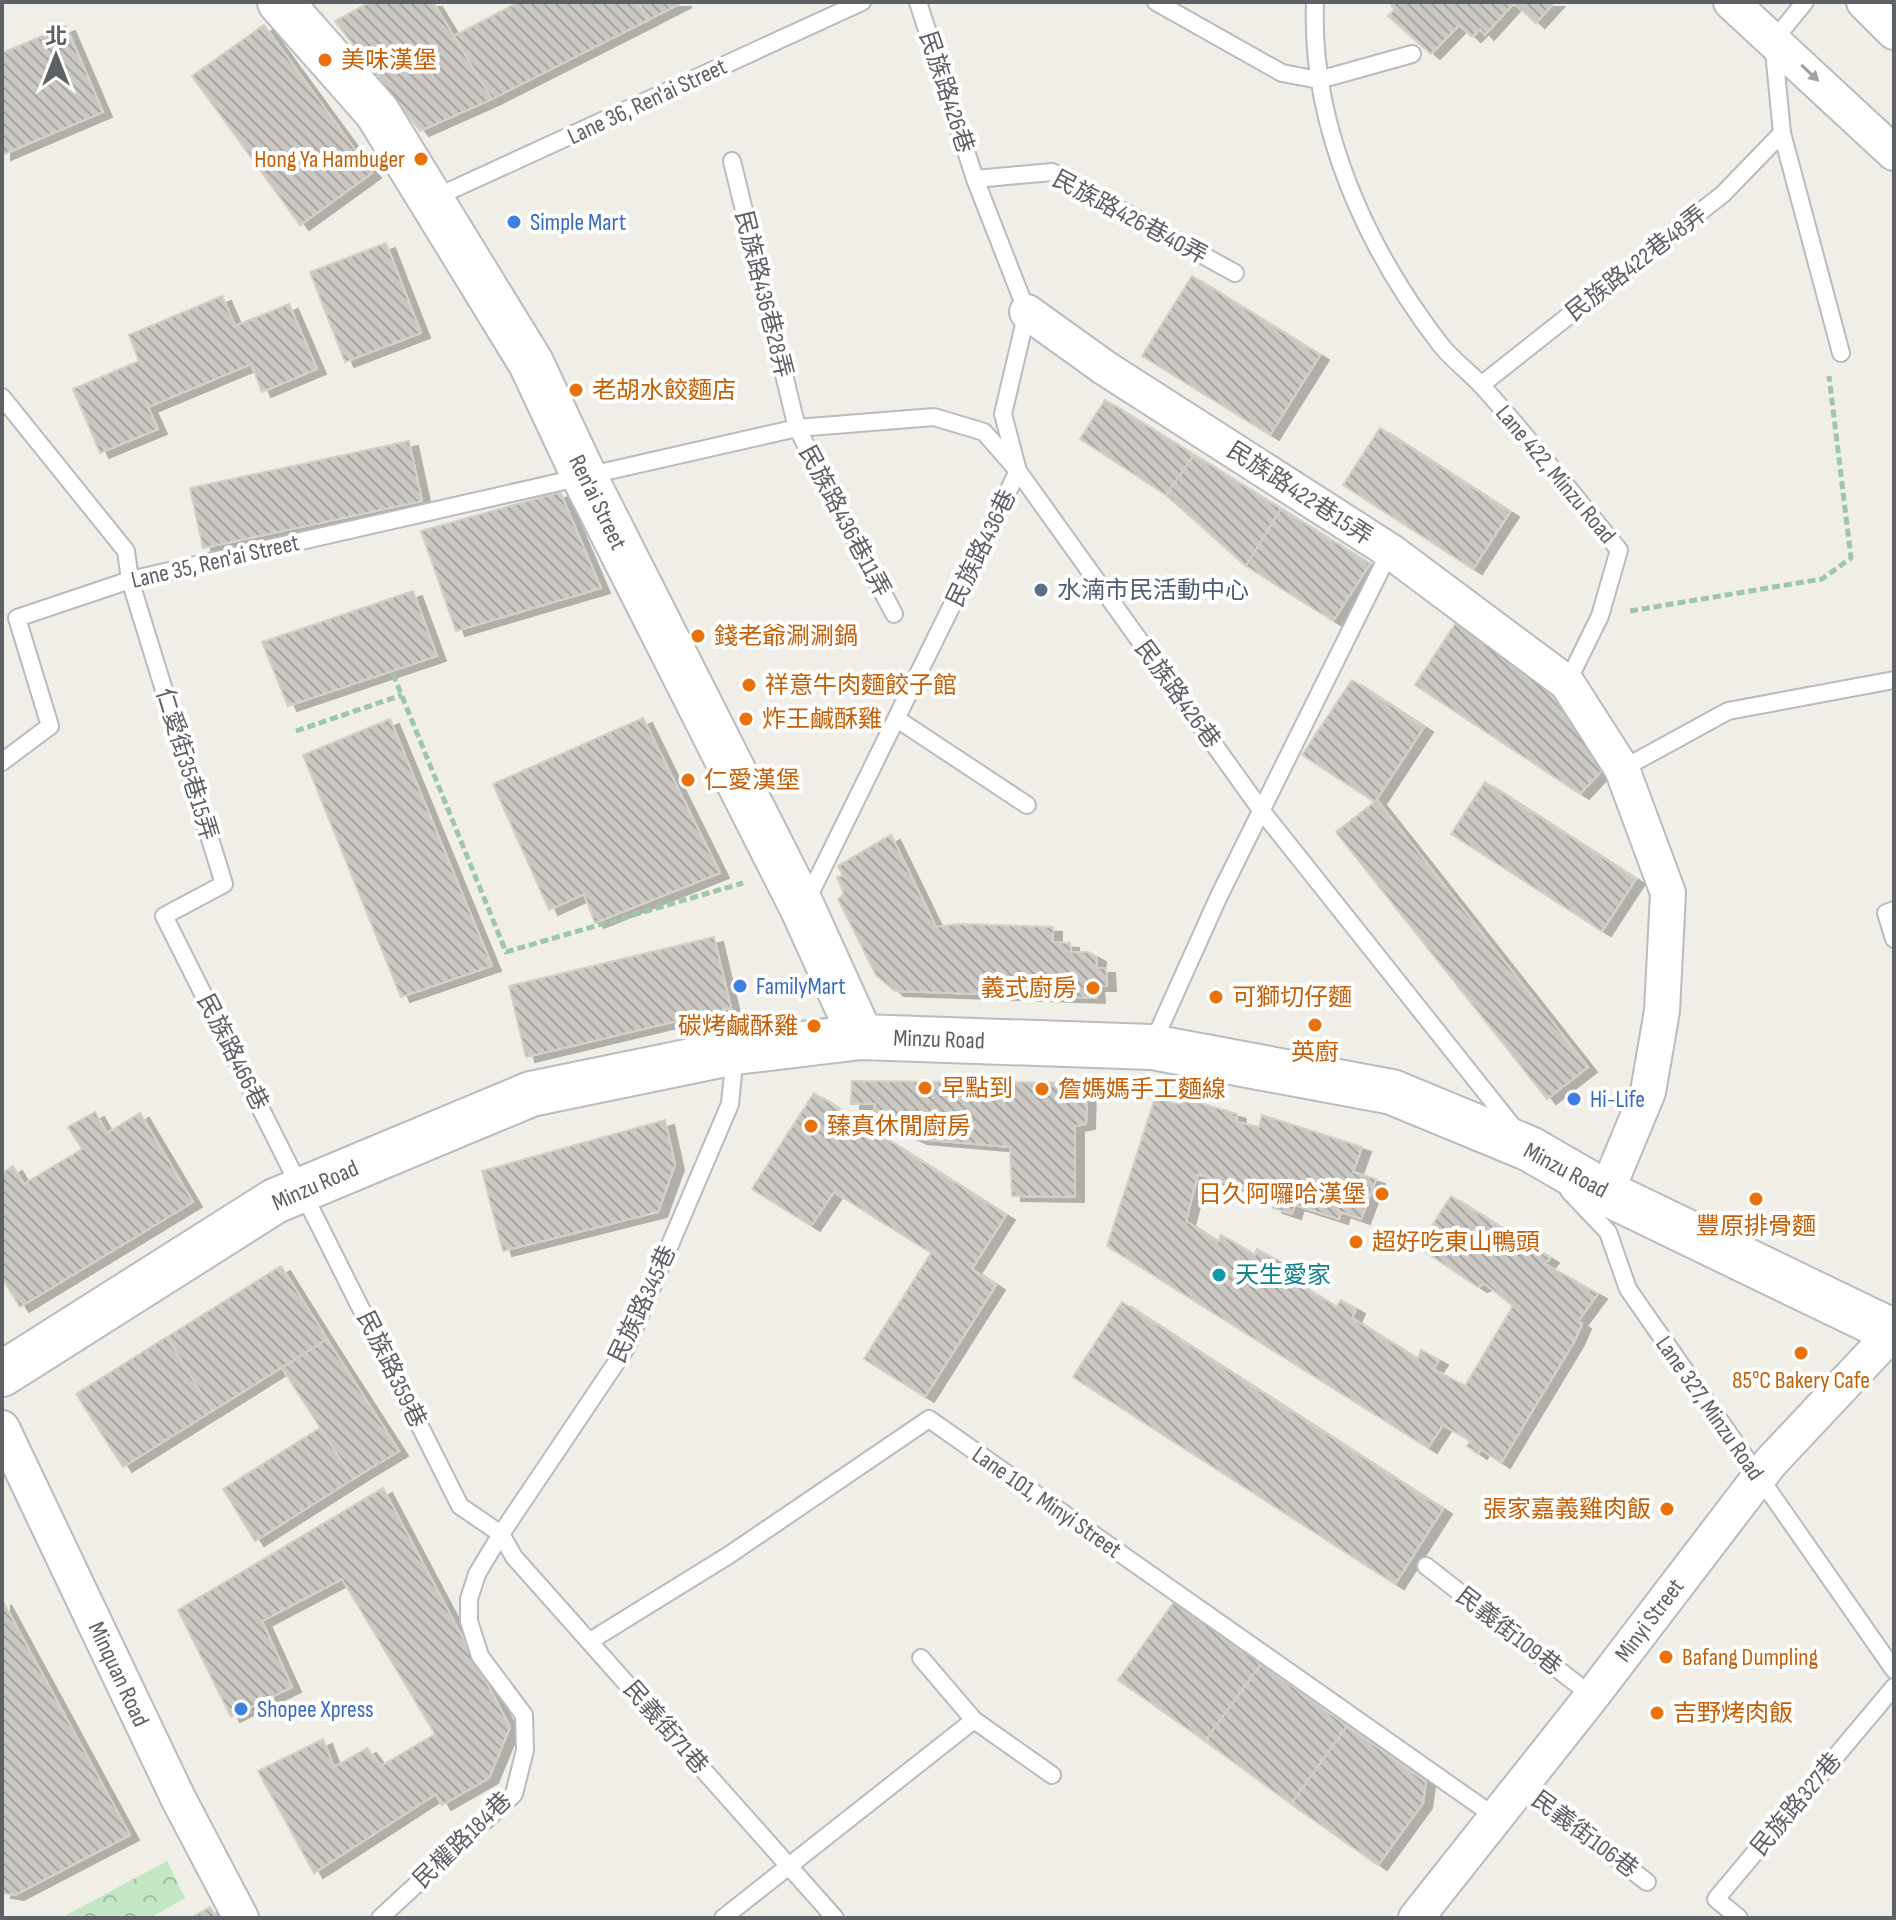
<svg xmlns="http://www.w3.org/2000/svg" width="1896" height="1920" font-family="'Sofia Sans Condensed','Noto Sans TC',sans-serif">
<defs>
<pattern id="park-crowns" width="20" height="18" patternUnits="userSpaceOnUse" patternTransform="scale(2)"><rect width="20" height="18" fill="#c3e7c3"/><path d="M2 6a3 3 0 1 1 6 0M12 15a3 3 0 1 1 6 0" fill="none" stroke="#a2bfa2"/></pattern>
<pattern id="building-back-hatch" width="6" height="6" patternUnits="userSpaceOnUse" patternTransform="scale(2)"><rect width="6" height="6" fill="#cbc8c3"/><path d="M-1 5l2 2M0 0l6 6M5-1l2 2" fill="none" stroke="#a8a6a2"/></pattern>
<filter id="shadow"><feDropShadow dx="9" dy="5" stdDeviation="0" flood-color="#0004"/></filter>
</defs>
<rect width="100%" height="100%" fill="#f0eee6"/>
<polygon fill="url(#park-crowns)" points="167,1861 185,1898 150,1918 61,1918"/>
<g fill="url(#building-back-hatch)" stroke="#d5d0c4" stroke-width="2" filter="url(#shadow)">
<polygon points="370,2 433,2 492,99 420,131 335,21"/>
<polygon points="519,2 639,2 648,20 492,99 454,36"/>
<polygon points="639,2 683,2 648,20"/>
<polygon points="1390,2 1555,2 1536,23 1514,3 1485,35 1480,29 1472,37 1459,25 1431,54 1388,16 1394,10"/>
<polygon points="264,25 372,173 300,225 192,76"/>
<polygon points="66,26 103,112 2,155 2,53"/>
<polygon points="386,243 421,333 345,362 310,272"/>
<polygon points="1192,276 1320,355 1270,435 1142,356"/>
<polygon points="222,296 235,326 289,304 317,369 262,392 251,364 148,407 158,429 100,453 73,389 139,361 129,335"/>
<polygon points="1105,400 1194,455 1166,495 1080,439"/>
<polygon points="1380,428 1510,512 1473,569 1343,485"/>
<polygon points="409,441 422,501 203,548 190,488"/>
<polygon points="1194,455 1281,509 1246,566 1166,495"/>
<polygon points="560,492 601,588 456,631 421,531"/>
<polygon points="1281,509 1370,564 1333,621 1246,566"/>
<polygon points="413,591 437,656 288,706 262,642"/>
<polygon points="1457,621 1535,677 1609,763 1580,794 1415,685"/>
<polygon points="1352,680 1424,727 1375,802 1302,755"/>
<polygon points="643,718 720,873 595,923 584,894 549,910 493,784"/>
<polygon points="390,719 492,966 401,997 303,755"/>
<polygon points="1485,782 1636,879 1602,931 1451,834"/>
<polygon points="1377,800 1588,1067 1547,1099 1336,832"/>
<polygon points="891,835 936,927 960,924 1053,927 1053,942 1070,943 1071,952 1088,952 1097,957 1096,968 1106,968 1107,986 1095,986 1096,998 895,991 876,975 838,899 844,894 837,877 843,876 838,866"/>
<polygon points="714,937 731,1008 526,1057 509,986"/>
<polygon points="852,1081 1087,1083 1086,1124 1075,1126 1075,1197 1012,1196 1010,1147 918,1139 873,1119 875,1104 851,1104"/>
<polygon points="814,1093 1006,1215 972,1269 996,1285 925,1397 864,1359 931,1253 834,1192 811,1226 752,1189"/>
<polygon points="1180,1097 1237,1114 1236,1122 1259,1127 1262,1115 1362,1147 1353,1172 1376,1179 1361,1219 1341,1212 1339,1219 1295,1205 1292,1214 1273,1208 1277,1199 1198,1174 1186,1221 1218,1242 1221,1235 1255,1255 1257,1249 1274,1259 1270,1266 1336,1307 1341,1300 1356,1309 1352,1318 1418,1359 1421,1350 1439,1360 1433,1369 1465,1386 1513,1306 1485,1284 1478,1287 1418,1247 1451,1196 1550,1258 1545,1264 1598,1294 1578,1321 1582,1324 1575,1340 1501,1463 1481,1449 1478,1454 1467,1446 1470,1441 1443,1425 1428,1448 1107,1246 1155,1098 1177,1104"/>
<polygon points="95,1112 107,1133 140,1113 193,1202 20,1307 2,1278 2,1173 13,1166 24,1184 82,1149 68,1127"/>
<polygon points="665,1120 675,1165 658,1212 503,1251 482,1171"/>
<polygon points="281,1266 327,1339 212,1411 167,1337"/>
<polygon points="1122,1302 1443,1509 1395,1584 1073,1377"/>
<polygon points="167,1337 212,1411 123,1467 76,1394"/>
<polygon points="327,1339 399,1451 353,1479 282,1368"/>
<polygon points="320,1428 353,1479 255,1541 223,1489"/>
<polygon points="383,1488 510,1727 489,1778 442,1805 436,1794 314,1873 258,1771 323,1739 334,1767 367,1748 381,1766 435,1734 342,1579 262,1621 292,1687 231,1717 178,1610"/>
<polygon points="2,1600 130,1835 15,1895 2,1893"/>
<polygon points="1174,1602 1261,1664 1205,1741 1118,1680"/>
<polygon points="1261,1664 1347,1726 1291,1804 1205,1741"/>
<polygon points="1347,1726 1426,1782 1423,1803 1378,1865 1291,1804"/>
<polygon points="210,1907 217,1918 191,1918"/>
</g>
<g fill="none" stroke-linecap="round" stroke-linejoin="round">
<g stroke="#b8bbbf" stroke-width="20">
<g id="lane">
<polyline points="918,2 975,179 1027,312 1003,414 1018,471 1261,810 1514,1128"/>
<polyline points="1156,2 1282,73 1319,80 1412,54"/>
<path d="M1315,2C1310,125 1366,248 1440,344C1452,360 1470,372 1483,387C1530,439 1574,496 1619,550L1600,616L1567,683"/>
<polyline points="1805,2 1773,41 1782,133 1841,353"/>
<polyline points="732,161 797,428 894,614"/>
<polyline points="975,179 1052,172 1235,273"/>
<polyline points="434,198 862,2"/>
<polyline points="1481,385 1723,194 1782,133"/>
<polyline points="2,397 126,551 130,580 224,884 164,916 460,1506 501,1534 514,1557 835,1918"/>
<polyline points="897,719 1027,805"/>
<polyline points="2,762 50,726 17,618 130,580 797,428 934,417 984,432 1018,471 805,904"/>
<polyline points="1622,769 1728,711 1894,680"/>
<polyline points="1894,910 1886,913 1894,939"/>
<polyline points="1152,1045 1219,896 1390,551"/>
<polyline points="1569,1191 1608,1232 1628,1289 1894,1670"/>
<polyline points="1426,1566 1592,1696"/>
<polyline points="590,1641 729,1555 929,1419 1497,1818"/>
<polyline points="921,1658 974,1720"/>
<polyline points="1522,1786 1647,1882"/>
<polyline points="380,1918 514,1794 525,1750 524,1715 480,1656 469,1621 469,1599 477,1574 501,1534 626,1348 730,1104 735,1053"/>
<polyline points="723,1918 974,1720 1052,1775"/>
<polyline points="1739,1918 1716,1899 1894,1687"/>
</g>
</g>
<g stroke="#b8bbbf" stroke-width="38">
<g id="street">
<polyline points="1731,2 1894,153"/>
<polyline points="1864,2 1894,32"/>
<polyline points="1027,312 1105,368 1390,551 1567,683 1622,769 1668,893 1662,1011 1648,1092 1606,1193"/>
<polyline points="2,1428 178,1798 241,1918"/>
<polyline points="1416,1918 1592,1696 1770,1463 1894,1331"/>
</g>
</g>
<g stroke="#b9bcc1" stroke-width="48">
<g id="secondary">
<polyline points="280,2 377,112 531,363 584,476 803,909 861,1037"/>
<polyline points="2,1374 275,1201 531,1094 735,1052 861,1037 1152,1047 1392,1092 1530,1149 1606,1193 1894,1332"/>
</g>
</g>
<g stroke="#9cc8a9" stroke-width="5" stroke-dasharray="8 4" stroke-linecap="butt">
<polyline points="1630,611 1822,579 1851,558 1829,376"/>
<polyline points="393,674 506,952 743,883"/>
<polyline points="296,731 402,695"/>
</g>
<use href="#lane" stroke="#fff" stroke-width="16"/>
<use href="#street" stroke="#fff" stroke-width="34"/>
<use href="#secondary" stroke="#fff" stroke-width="44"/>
</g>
<defs><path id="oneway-solid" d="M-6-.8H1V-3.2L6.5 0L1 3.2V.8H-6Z" transform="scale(2)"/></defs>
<use fill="#9ea0a3" href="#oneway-solid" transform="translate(1810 73) rotate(43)"/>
<g fill="#e8710a" stroke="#fff" stroke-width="3">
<circle cx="325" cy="60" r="8"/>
<circle cx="421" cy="159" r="8"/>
<circle cx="576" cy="390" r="8"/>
<circle cx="698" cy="636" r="8"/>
<circle cx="749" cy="685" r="8"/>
<circle cx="746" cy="719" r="8"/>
<circle cx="688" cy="780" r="8"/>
<circle cx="1093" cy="988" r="8"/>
<circle cx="1216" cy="997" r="8"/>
<circle cx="1315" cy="1025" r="8"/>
<circle cx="814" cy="1026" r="8"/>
<circle cx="925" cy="1088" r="8"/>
<circle cx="1042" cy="1089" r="8"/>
<circle cx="811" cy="1126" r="8"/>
<circle cx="1382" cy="1194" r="8"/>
<circle cx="1756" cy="1199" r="8"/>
<circle cx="1356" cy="1242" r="8"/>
<circle cx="1801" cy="1353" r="8"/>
<circle cx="1667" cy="1509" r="8"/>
<circle cx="1666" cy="1657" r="8"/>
<circle cx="1657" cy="1713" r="8"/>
</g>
<g fill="#3f7fe0" stroke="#fff" stroke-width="3">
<circle cx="514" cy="222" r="8"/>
<circle cx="740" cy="986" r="8"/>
<circle cx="1574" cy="1099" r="8"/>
<circle cx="241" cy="1709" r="8"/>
</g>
<circle fill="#5c6f8a" stroke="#fff" stroke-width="3" cx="1041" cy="590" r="8"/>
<circle fill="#0f9aa8" stroke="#fff" stroke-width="3" cx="1219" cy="1275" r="8"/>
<g text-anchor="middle" stroke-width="8" stroke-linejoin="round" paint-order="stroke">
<g font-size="24" fill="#c56008" stroke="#fff" text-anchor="start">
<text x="341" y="68">美味漢堡</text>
<text x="405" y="167" text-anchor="end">Hong Ya Hambuger</text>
<text x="592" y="398">老胡水餃麵店</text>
<text x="714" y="644">錢老爺涮涮鍋</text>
<text x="765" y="693">祥意牛肉麵餃子館</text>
<text x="762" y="727">炸王鹹酥雞</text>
<text x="704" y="788">仁愛漢堡</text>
<text x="1077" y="996" text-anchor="end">義式廚房</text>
<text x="1232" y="1005">可獅切仔麵</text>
<text x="798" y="1034" text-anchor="end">碳烤鹹酥雞</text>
<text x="1315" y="1060" text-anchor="middle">英廚</text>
<text x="941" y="1096">早點到</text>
<text x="1058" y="1097">詹媽媽手工麵線</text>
<text x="827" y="1134">臻真休閒廚房</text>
<text x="1366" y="1202" text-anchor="end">日久阿囉哈漢堡</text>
<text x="1756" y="1234" text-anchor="middle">豐原排骨麵</text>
<text x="1372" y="1250">超好吃東山鴨頭</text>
<text x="1801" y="1388" text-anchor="middle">85°C Bakery Cafe</text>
<text x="1651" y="1517" text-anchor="end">張家嘉義雞肉飯</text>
<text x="1682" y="1665">Bafang Dumpling</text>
<text x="1673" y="1721">吉野烤肉飯</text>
</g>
<g font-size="24" fill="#5d6166" stroke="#fff">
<text transform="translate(947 92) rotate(72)" y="8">民族路426巷</text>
<text transform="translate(647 101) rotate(-25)" y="8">Lane 36, Ren'ai Street</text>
<text transform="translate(1130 217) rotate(28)" y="8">民族路426巷40弄</text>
<text transform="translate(1636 263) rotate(-38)" y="8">民族路422巷48弄</text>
<text transform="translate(764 294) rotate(76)" y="8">民族路436巷28弄</text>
<text transform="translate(1556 474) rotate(50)" y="8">Lane 422, Minzu Road</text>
<text transform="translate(1300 493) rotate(33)" y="8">民族路422巷15弄</text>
<text transform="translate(598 502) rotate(64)" y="8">Ren'ai Street</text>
<text transform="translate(845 521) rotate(62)" y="8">民族路436巷11弄</text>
<text transform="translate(981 548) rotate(-64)" y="8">民族路436巷</text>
<text transform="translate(215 561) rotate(-13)" y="8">Lane 35, Ren'ai Street</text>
<text transform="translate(1178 694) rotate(54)" y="8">民族路426巷</text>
<text transform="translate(187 764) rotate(73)" y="8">仁愛街35巷15弄</text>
<text transform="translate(939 1039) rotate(2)" y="8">Minzu Road</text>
<text transform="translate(233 1052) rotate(63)" y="8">民族路466巷</text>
<text transform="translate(1566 1170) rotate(28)" y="8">Minzu Road</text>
<text transform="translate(315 1185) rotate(-24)" y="8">Minzu Road</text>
<text transform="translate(642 1304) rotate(-65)" y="8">民族路345巷</text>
<text transform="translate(392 1369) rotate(64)" y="8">民族路359巷</text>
<text transform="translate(1710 1408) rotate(55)" y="8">Lane 327, Minzu Road</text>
<text transform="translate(1047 1502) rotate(35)" y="8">Lane 101, Minyi Street</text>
<text transform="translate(1649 1620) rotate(-53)" y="8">Minyi Street</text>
<text transform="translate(1509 1631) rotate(38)" y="8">民義街109巷</text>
<text transform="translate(119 1674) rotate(65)" y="8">Minquan Road</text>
<text transform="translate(666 1727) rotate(49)" y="8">民義街71巷</text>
<text transform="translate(1796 1804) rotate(-50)" y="8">民族路327巷</text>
<text transform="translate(1585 1834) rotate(37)" y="8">民義街106巷</text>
<text transform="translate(462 1840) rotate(-44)" y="8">民權路184巷</text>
</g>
<g font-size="24" fill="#366cbe" stroke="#fff" text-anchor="start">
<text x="530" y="230">Simple Mart</text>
<text x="756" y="994">FamilyMart</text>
<text x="1590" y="1107">Hi-Life</text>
<text x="257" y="1717">Shopee Xpress</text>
</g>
<g font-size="24" fill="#4e5e75" stroke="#fff" text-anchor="start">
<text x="1057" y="598">水湳市民活動中心</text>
</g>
<g font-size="24" fill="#0d838f" stroke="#fff" text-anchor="start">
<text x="1235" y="1283">天生愛家</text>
</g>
</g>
<rect width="1896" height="1920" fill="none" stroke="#5d6166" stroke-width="8"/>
<g transform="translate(56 56)" stroke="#ffffff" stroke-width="6" paint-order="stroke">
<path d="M0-6L14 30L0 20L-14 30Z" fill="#5d6166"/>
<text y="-12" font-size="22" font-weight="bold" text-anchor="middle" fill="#5d6166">北</text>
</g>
</svg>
